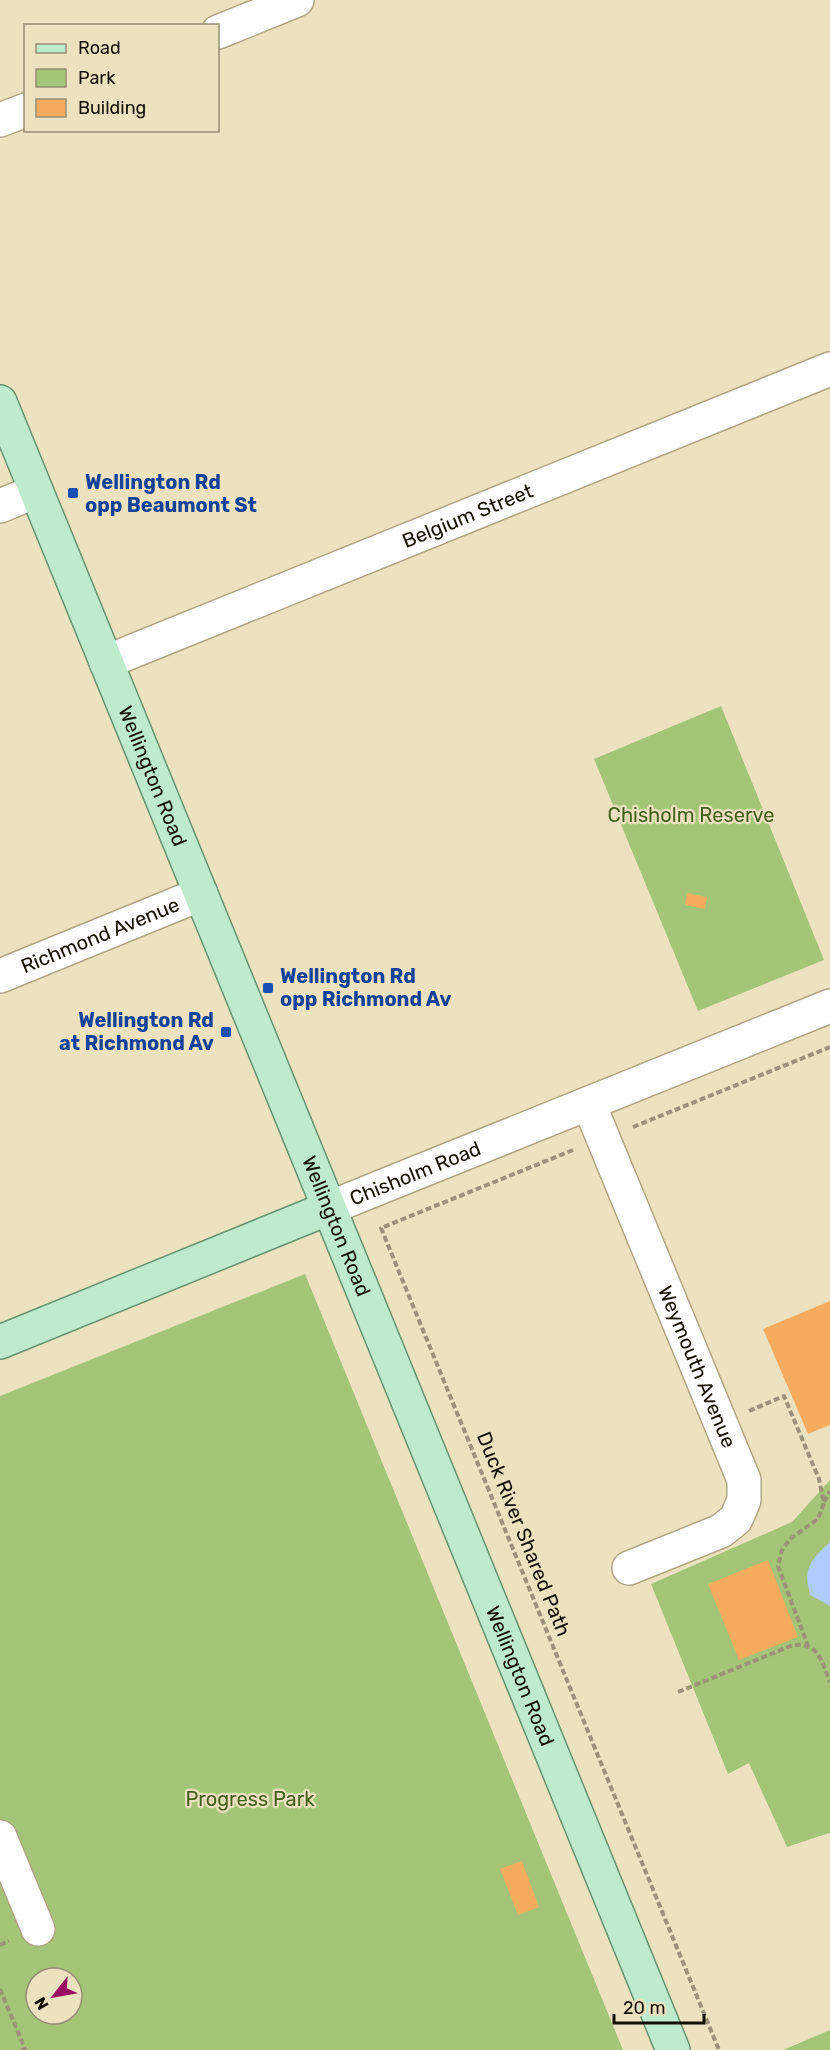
<svg xmlns="http://www.w3.org/2000/svg" width="830" height="2050" font-family="Rubik,sans-serif">
<rect width="100%" height="100%" fill="#ede2bf"/>
<g fill="#a4c578" fill-rule="evenodd">
<polygon points="721,706 824,960 698,1011 594,759"/>
<path d="M305,1274L623,2050H0V1396ZM36,1978H72V2014H36Z"/>
<polygon points="830,1480 830,1834 829,1833 787,1847 749,1763 728,1774 651,1584 792,1522"/>
<polygon points="830,2030 830,2050 783,2050"/>
</g>
<path fill="#b0cbfe" d="M830,1542V1606L810,1595C803,1567 810,1561 830,1542Z"/>
<g fill="#f6ac5e">
<polygon points="687,893 707,897 705,909 685,905"/>
<polygon points="830,1301 830,1425 808,1434 763,1329"/>
<polygon points="768,1560 798,1637 739,1660 708,1584"/>
<polygon points="522,1861 539,1907 518,1915 500,1869"/>
</g>
<g fill="none" stroke-linecap="round" stroke-linejoin="round">
<g stroke="#b0a584" stroke-width="36">
<g id="minor">
<polyline points="218,32 297,0"/>
<polyline points="0,120 26,110"/>
<polyline points="0,506 36,491"/>
<path id="s1" d="M106,662L830,369"/>
<path id="s2" d="M0,976L201,894"/>
<path id="s3" d="M589,1104L744,1480V1500L736,1519L721,1531L629,1568"/>
<path id="s4" d="M329,1208L830,1006"/>
<polyline points="0,1837 38,1929"/>
</g>
</g>
<g stroke="#669472" stroke-width="36">
<g id="major">
<path id="s5" d="M0,402L673,2050"/>
<polyline points="0,1342 329,1208"/>
</g>
</g>
<g stroke="#9b9278" stroke-width="4" stroke-dasharray="6 3" stroke-linecap="butt">
<polyline points="633,1127 830,1047"/>
<polyline points="573,1150 381,1228 719,2050"/>
<polyline points="749,1411 784,1396 819,1479 824,1503 818,1519 790,1539 782,1550 778,1566 808,1646"/>
<polyline points="824,1502 830,1491"/>
<path d="M678,1692L793,1645C820,1643 821,1661 830,1682"/>
<polyline points="0,1945 9,1941"/>
<polyline points="0,1989 25,2049 21,2050"/>
</g>
<use href="#minor" stroke="#fff" stroke-width="33"/>
<use href="#major" stroke="#beeace" stroke-width="33"/>
</g>
<g fill="#1a4fb4" stroke="#ede2bf" stroke-width="2">
<rect x="67" y="487" width="12" height="12" rx="3"/>
<rect x="262" y="982" width="12" height="12" rx="3"/>
<rect x="220" y="1026" width="12" height="12" rx="3"/>
</g>
<g text-anchor="middle" stroke-width="4.5" stroke-linejoin="round" paint-order="stroke">
<g font-size="20" font-weight="bold" fill="#164399" stroke="#ede2bf" text-anchor="start">
<text x="85" y="489">Wellington Rd<tspan x="85" dy="23">opp Beaumont St</tspan></text>
<text x="280" y="983">Wellington Rd<tspan x="280" dy="23">opp Richmond Av</tspan></text>
<text x="214" y="1027" text-anchor="end">Wellington Rd<tspan x="214" dy="23">at Richmond Av</tspan></text>
</g>
<g font-size="20" fill="#130f04" stroke="#ede2bf">
<text dy="7" stroke="none"><textPath href="#s1" startOffset="390">Belgium Street</textPath></text>
<text dy="7" stroke="none"><textPath href="#s5" startOffset="404">Wellington Road</textPath></text>
<text dy="7" stroke="none"><textPath href="#s2" startOffset="108">Richmond Avenue</textPath></text>
<text dy="7" stroke="none"><textPath href="#s4" startOffset="93">Chisholm Road</textPath></text>
<text dy="7" stroke="none"><textPath href="#s5" startOffset="890">Wellington Road</textPath></text>
<text dy="7" stroke="none"><textPath href="#s3" startOffset="284">Weymouth Avenue</textPath></text>
<text transform="translate(524 1534) rotate(68)" y="7">Duck River Shared Path</text>
<text dy="7" stroke="none"><textPath href="#s5" startOffset="1376">Wellington Road</textPath></text>
</g>
<g font-size="20" fill="#455d1d" stroke="#ede2bf">
<text x="691" y="822">Chisholm Reserve</text>
<text x="250" y="1806">Progress Park</text>
</g>
</g>
<rect x="24" y="24" width="195" height="108" fill="#ede2bf" stroke="#968e74" stroke-width="1.5"/>
<rect x="36" y="44" width="30" height="9" fill="#beeace" stroke="#968e74" stroke-width="1.5"/>
<text x="78" y="54" font-size="18" fill="#130f04">Road</text>
<rect x="36" y="69" width="30" height="18" fill="#a4c578" stroke="#968e74" stroke-width="1.5"/>
<text x="78" y="84" font-size="18" fill="#130f04">Park</text>
<rect x="36" y="99" width="30" height="18" fill="#f6ac5e" stroke="#968e74" stroke-width="1.5"/>
<text x="78" y="114" font-size="18" fill="#130f04">Building</text>
<g transform="translate(54 1996) rotate(239)"><circle r="28" fill="#ede2bf" stroke="#968e74" stroke-width="1.5"/>
<path d="M0-4.5L10 22L0 15L-10 22Z" fill="#991063"/>
<text y="-9" font-size="16" font-weight="bold" text-anchor="middle" fill="#130f04">N</text>
</g>
<path d="M614 2014v9h90v-9" fill="none" stroke="#130f04" stroke-width="3"/>
<text x="623" y="2014" font-size="18" fill="#130f04" stroke="#ede2bf" stroke-width="4.5" paint-order="stroke">20 m</text>
</svg>
